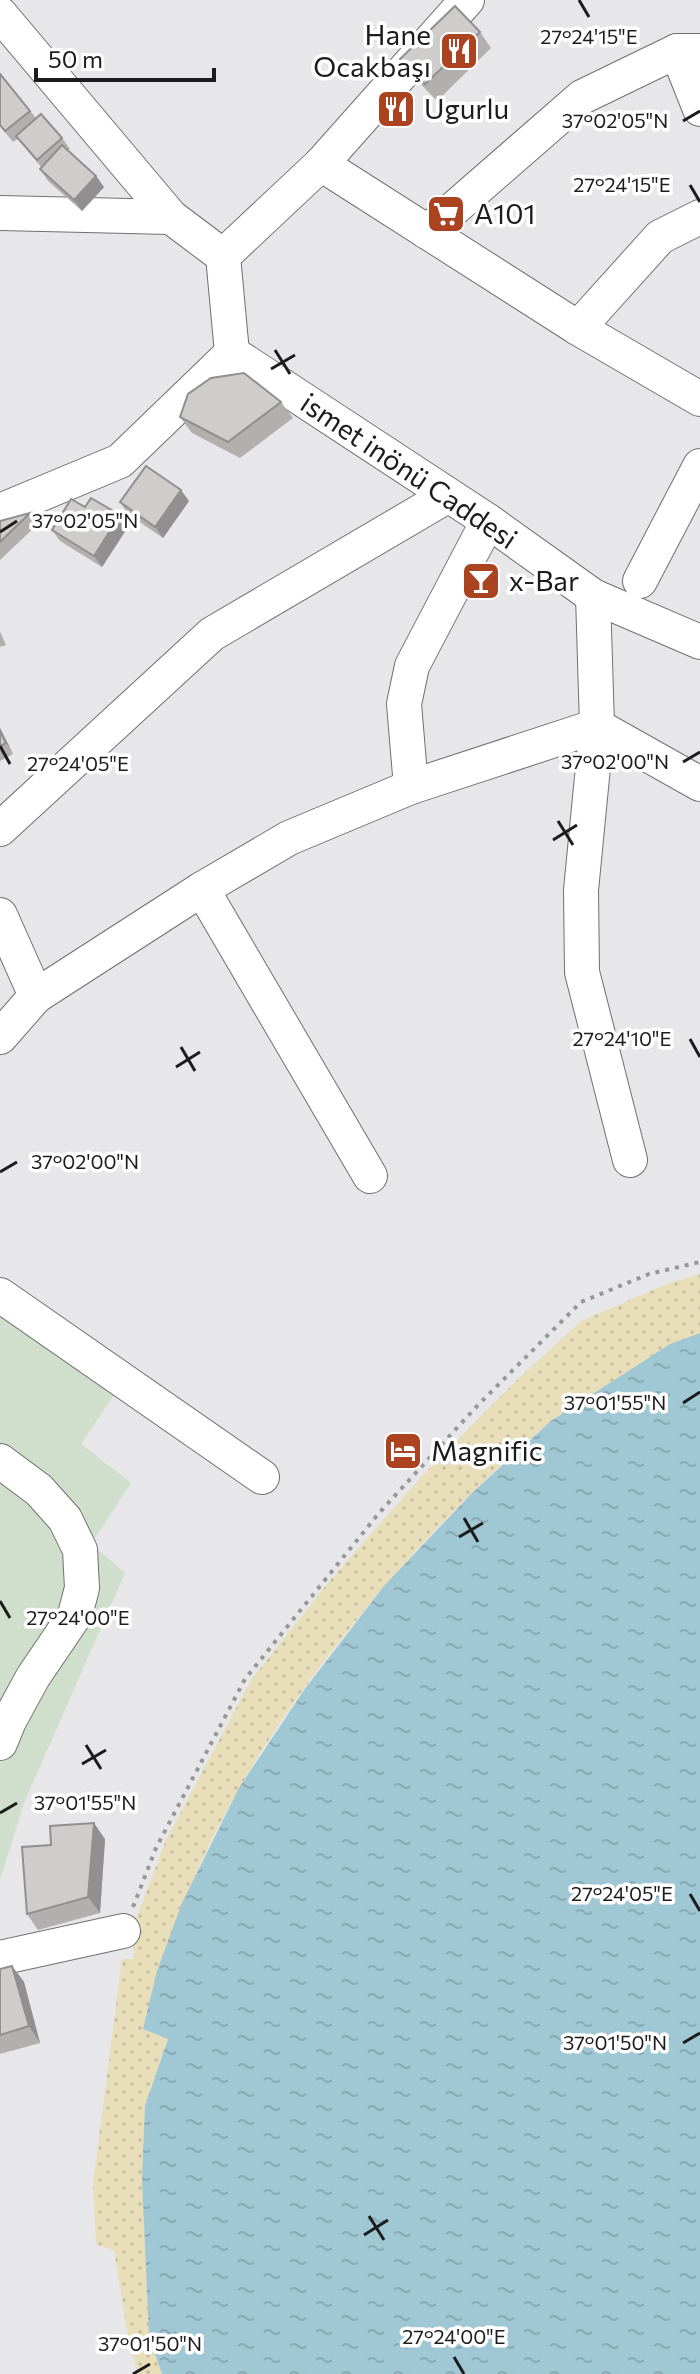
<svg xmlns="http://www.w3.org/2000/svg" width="700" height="2374" font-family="Commissioner,sans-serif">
<defs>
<pattern id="sand-dots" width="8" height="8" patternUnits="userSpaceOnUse" patternTransform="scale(2)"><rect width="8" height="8" fill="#e8deb9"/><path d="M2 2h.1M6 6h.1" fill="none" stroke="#c6be9e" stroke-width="1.8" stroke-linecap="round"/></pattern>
<pattern id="water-ripples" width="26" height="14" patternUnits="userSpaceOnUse" patternTransform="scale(2)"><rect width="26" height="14" fill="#9fc7d4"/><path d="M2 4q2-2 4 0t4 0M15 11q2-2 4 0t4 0" fill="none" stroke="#88aab5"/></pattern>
</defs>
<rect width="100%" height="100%" fill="#e7e7e9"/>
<path fill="url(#sand-dots)" d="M700,1274V1333C667,1345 640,1364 610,1383C590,1396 568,1408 549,1423C433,1520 316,1656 240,1787C196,1863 164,1944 143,2029L168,2038L145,2106L149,2336L162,2374H138L127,2330L114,2251L96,2244L93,2184L122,1959H134L132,1930L166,1840L251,1680L332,1578L422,1476L517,1380L581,1321L667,1284Z"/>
<polygon fill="#cfdfcb" points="0,1311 115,1393 81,1444 131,1483 91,1544 125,1573 24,1803 0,1880"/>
<polygon fill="url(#water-ripples)" points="700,1333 700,2374 162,2374 149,2336 142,2178 145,2106 168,2039 143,2029 157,1971 182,1903 239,1788 304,1690 384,1586 472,1493 551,1421 670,1344"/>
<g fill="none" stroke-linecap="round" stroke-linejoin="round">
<g stroke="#6f7071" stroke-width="36">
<g id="minor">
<polyline points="0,14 171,217 223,256 232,353"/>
<polyline points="677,51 700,109"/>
<polyline points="321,164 578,328 700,399"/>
<polyline points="0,213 171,217"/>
<polyline points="427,232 582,97 677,51 700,51"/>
<polyline points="223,256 321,164 467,0"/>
<polyline points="578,328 660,237 700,217"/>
<polyline points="232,353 488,521 593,596 700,642"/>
<polyline points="0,511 120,461 232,353"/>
<polyline points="640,581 700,466"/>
<polyline points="593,596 597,726 581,890 582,972 630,1160"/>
<polyline points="597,726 700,784"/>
<polyline points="411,787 404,704 412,666 488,521"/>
<polyline points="0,829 212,634 447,496"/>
<polyline points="202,889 370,1176"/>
<polyline points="0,915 36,996"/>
<polyline points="0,1037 36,996 202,889 289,838 411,787 597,726"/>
<polyline points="0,1295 262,1477"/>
<polyline points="0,1461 39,1490 65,1519 80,1550 82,1588 75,1615 33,1677 9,1721 0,1743"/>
<polyline points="0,1958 123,1931"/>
</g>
</g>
<polyline stroke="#979798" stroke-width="4" stroke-dasharray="4 6" stroke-linecap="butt" points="133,1907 156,1848 245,1679 379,1513 478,1405 581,1302 649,1274 700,1262"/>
<use href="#minor" stroke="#fff" stroke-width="34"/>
</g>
<g fill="#b2afaf">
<polygon points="480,32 491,48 437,101 412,75 400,59"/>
<polygon points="0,74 36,118 62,138 70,149 68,150 96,176 104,187 82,211 48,181 40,169 42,168 18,139 13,142 0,126"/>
<polygon points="281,402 293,418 240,458 192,433 180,417"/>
<polygon points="189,501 163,538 128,514 120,502"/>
<polygon points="85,507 120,515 128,527 102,567 60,541 52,530"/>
<polygon points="30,513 38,524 0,560 0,521"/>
<polygon points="0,631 6,645 0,647"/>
<polygon points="0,728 13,754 0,761"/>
<polygon points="105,1839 100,1913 38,1930 27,1914"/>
<polygon points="12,1966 24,1982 40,2043 0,2054 0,1969"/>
</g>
<g fill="#918f8f">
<polygon points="96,176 104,187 82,211 74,200"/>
<polygon points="181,490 189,501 163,538 155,527"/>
<polygon points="120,515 128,527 102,567 94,556"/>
<polygon points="0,728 13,754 0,732"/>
<polygon points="94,1823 105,1839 100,1913 88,1897"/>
<polygon points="12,1966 24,1982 40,2043 29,2026"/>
</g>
<g fill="#cfcccc" stroke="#918f8f" stroke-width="2">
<polygon points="455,6 480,32 425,84 400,59"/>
<polygon points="0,74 30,111 5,131 0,125"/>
<polygon points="41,114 62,138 37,160 16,136"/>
<polygon points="62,145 96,176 74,200 40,169"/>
<polygon points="244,373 281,402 228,442 180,417 188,394 211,378"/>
<polygon points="146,466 181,490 155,527 120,502"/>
<polygon points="91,498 120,515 94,556 52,530 71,499 85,507"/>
<polygon points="30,513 0,542 0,521"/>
<polygon points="0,732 6,743 0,746"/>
<polygon points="94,1823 88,1897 27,1914 22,1847 51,1845 50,1826"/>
<polygon points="12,1966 29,2026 0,2035 0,1969"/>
</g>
<path fill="none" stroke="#1c1c1c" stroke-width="3" d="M579,0L589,17M683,121L700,111M690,185L700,202M275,350L290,374M271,369L295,355M0,532L17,521M0,746L10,764M683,762L700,752M558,821L573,845M553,840L577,825M690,1039L700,1057M181,1047L195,1071M176,1067L200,1052M0,1172L17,1162M683,1403L700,1392M464,1518L478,1542M459,1537L483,1523M0,1601L10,1618M86,1745L101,1769M82,1764L106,1750M0,1813L17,1803M690,1894L700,1911M683,2043L700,2033M369,2216L384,2240M364,2235L388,2220M454,2357L464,2374M133,2374L150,2364"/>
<defs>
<g id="restaurant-square" transform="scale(2)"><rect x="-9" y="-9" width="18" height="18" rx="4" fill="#ab4321" stroke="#fff"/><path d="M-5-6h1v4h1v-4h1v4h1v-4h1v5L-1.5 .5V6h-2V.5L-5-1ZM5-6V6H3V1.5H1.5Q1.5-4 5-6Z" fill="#fff"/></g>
<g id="supermarket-square" transform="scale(2)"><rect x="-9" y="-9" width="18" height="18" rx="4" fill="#ab4321" stroke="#fff"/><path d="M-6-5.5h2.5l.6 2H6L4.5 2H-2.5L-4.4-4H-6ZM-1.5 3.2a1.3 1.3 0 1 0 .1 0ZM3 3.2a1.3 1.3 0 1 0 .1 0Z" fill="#fff"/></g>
<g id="bar-square" transform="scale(2)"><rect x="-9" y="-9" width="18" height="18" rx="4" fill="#ab4321" stroke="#fff"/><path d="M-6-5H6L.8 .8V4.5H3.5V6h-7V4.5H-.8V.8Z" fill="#fff"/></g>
<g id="hotel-square" transform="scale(2)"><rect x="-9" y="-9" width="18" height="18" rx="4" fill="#ab4321" stroke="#fff"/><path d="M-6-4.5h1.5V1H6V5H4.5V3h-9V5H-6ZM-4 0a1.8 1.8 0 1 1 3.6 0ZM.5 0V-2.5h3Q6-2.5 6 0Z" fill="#fff"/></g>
</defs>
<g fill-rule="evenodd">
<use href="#restaurant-square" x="459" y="51"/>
<use href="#restaurant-square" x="396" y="109"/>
<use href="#supermarket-square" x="446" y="214"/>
<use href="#bar-square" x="481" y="581"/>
<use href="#hotel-square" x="403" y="1451"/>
</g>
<g text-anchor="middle" stroke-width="7" stroke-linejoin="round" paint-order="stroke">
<g font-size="28" fill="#1c1c1c" stroke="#fff" text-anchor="start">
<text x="431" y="45" text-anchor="end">Hane<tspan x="431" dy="32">Ocakbaşı</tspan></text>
<text x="424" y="119">Ugurlu</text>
<text x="474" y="224">A101</text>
<text x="509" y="591">x-Bar</text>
<text x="431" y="1461">Magnific</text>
</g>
<g font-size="28" fill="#1c1c1c" stroke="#fff">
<text transform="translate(409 471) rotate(34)" y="10">ismet inönü Caddesi</text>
</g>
</g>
<g font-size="20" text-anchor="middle" fill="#1c1c1c" stroke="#fff" stroke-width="7" stroke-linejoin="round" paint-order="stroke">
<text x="589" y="44">27°24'15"E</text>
<text x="615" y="128">37°02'05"N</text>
<text x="622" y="192">27°24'15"E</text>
<text x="85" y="528">37°02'05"N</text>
<text x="615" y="769">37°02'00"N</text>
<text x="78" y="771">27°24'05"E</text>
<text x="622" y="1046">27°24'10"E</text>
<text x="85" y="1169">37°02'00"N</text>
<text x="615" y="1410">37°01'55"N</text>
<text x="78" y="1625">27°24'00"E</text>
<text x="85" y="1810">37°01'55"N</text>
<text x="622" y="1901">27°24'05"E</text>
<text x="615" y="2050">37°01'50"N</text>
<text x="454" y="2344">27°24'00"E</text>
<text x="150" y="2351">37°01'50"N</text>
</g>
<path d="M36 68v12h178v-12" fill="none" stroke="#1c1c1c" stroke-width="4"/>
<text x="48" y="68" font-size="24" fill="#1c1c1c" stroke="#ffffff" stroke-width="6" paint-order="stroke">50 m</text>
</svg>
